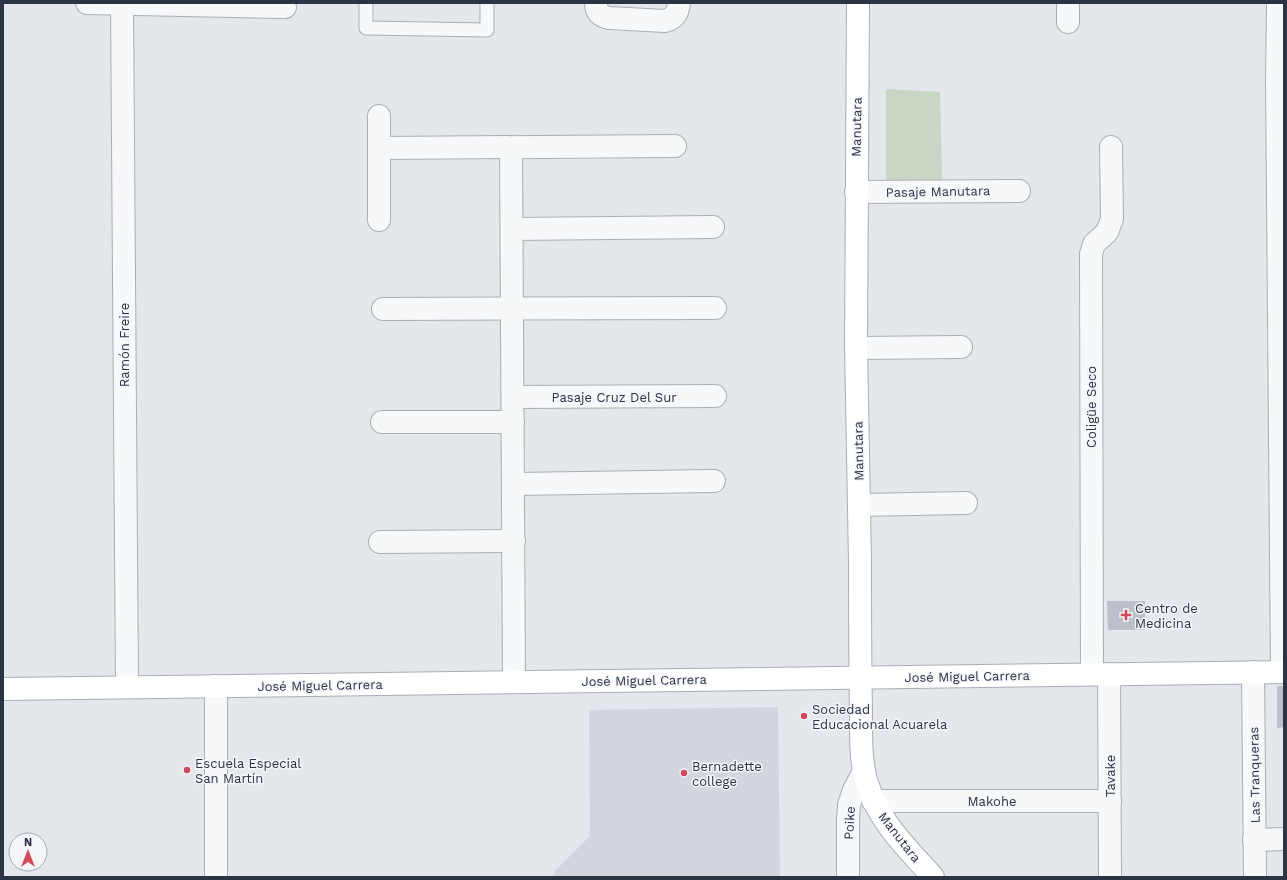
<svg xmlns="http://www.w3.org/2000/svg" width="1287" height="880" font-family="'Work Sans',sans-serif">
<rect width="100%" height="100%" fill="#e4e7ec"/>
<polygon fill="#d2d6de" points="778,707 780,877 554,877 554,872 590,836 589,710"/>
<polygon fill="#c9d6c5" points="886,89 940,92 942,180 886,184"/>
<g fill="#bbc0ca">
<polygon points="1107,601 1145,601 1145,630 1108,630"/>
<polygon points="1277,686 1284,686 1284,727 1277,728"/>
</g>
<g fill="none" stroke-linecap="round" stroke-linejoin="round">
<g stroke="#a9aeb7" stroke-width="15">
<polyline id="lane" points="366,3 366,28 487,30 487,3"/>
</g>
<g stroke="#a9aeb7" stroke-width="24">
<g id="street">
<polyline points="87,3 285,7"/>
<polyline points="122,3 127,687"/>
<path d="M596,3C596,12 600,16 609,18L665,21C675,18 678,13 679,3"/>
<polyline points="1278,3 1277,82 1282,672"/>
<polyline points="1068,22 1068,3"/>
<polyline points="379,116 379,220"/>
<polyline points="379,148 675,146"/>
<polyline points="511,148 514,682"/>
<polyline points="856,192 1019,191"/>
<polyline points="512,229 713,227"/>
<polyline points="383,309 715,308"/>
<polyline points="856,348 961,347"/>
<polyline points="513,397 715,396"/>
<polyline points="382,422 513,422"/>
<polyline points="513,484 714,481"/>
<polyline points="859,505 966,503"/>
<polyline points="380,542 514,541"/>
<polyline points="1253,672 1255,877"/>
<polyline points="1092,674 1091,254 1094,244 1107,232 1112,219 1111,147"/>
<polyline points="1109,674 1110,877"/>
<polyline points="216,686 216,877"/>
<polyline points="873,801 1110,801"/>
<polyline points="1254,840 1284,839"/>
<polyline points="848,877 848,820 849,805 854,790 864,771"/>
</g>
</g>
<g stroke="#a9aeb7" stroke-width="24">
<g id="secondary">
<path d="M858,3C857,117 856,231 856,345C857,418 859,490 860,562C860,611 860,661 861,710C861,733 860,765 868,786C880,823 908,849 933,877"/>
<polyline points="3,689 1284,672"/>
</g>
</g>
<use href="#lane" stroke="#f7f8fa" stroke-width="13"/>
<use href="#street" stroke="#f7f8fa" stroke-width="22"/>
<use href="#secondary" stroke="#fff" stroke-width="22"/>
</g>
<g fill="#d1495b" stroke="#f4f6f9" stroke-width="1.5">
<path d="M1124 609h4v4h4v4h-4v4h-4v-4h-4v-4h4z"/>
<circle cx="804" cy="716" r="4"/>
<circle cx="187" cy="770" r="4"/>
<circle cx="684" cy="773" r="4"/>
</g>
<g text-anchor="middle" stroke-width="3" stroke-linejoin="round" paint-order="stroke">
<g font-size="13" fill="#2b3445" stroke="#f4f6f9">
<text transform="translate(856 127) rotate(-89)" y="5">Manutara</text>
<text transform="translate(938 191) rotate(-1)" y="5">Pasaje Manutara</text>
<text transform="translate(124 345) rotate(-90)" y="5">Ramón Freire</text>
<text x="614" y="402">Pasaje Cruz Del Sur</text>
<text transform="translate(1091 407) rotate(-90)" y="5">Coligüe Seco</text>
<text transform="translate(858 451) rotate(-91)" y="5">Manutara</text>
<text transform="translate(967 676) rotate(-1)" y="5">José Miguel Carrera</text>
<text transform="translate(644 680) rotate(-1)" y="5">José Miguel Carrera</text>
<text transform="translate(320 685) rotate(-1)" y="5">José Miguel Carrera</text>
<text transform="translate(1254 775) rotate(-91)" y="5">Las Tranqueras</text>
<text transform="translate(1110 776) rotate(-90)" y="5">Tavake</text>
<text x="992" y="806">Makohe</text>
<text transform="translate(849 823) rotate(-87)" y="5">Poike</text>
<text transform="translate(900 837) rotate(52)" y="5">Manutara</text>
</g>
<g font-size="13" fill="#2b3445" stroke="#f4f6f9" text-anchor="start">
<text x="1135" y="613">Centro de<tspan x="1135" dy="15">Medicina</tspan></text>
<text x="812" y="714">Sociedad<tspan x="812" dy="15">Educacional Acuarela</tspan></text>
<text x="195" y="768">Escuela Especial<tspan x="195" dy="15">San Martín</tspan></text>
<text x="692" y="771">Bernadette<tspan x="692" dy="15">college</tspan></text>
</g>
</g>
<rect width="1287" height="880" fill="none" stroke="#2b3445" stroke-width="8"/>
<g transform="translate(28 852)"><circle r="19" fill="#f4f6f9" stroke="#a4a8b1"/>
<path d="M0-3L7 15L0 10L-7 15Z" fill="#d1495b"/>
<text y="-6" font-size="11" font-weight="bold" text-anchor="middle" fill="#2b3445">N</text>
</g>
</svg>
